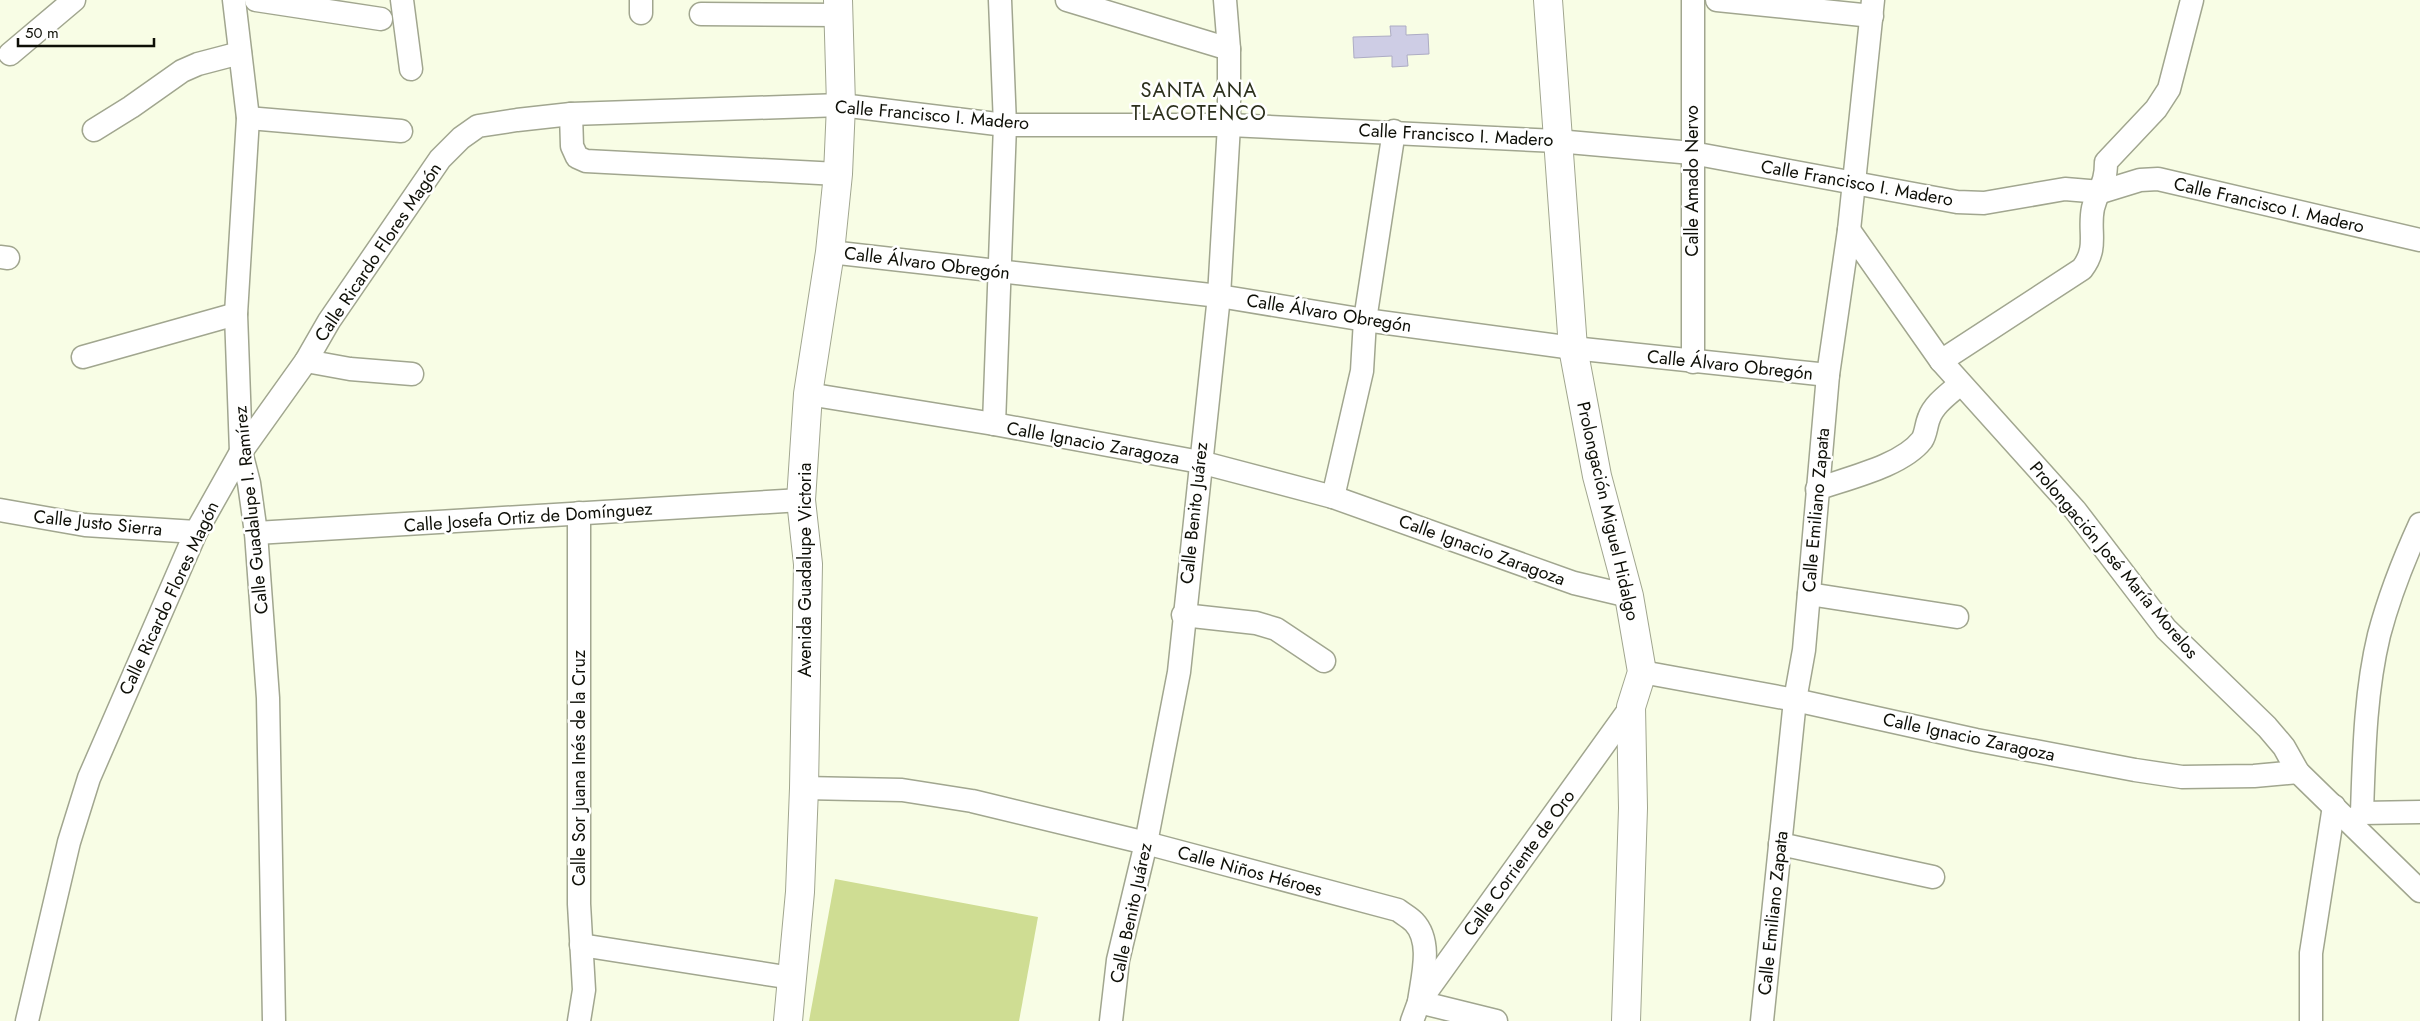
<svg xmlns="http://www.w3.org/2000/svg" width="2420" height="1021" font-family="Jost,sans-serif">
<rect width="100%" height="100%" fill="#f8fde5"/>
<polygon fill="#cfdd93" points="835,879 1038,917 1019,1021 809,1021"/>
<polygon fill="#cecde5" stroke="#adacc4" points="1390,26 1406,26 1406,35 1428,34 1429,54 1407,55 1408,66 1392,67 1392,56 1354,58 1353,37 1391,36"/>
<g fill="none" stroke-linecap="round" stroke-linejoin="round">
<g stroke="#a1a68f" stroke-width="25">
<g id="street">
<polyline points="234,0 248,118 236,314 241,452 249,483 256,533 268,698 274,1021"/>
<polyline points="256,0 381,19"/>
<polyline points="402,0 411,69"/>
<polyline points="641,0 641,13"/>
<polyline points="1067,0 1229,49"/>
<polyline points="1693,0 1693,362"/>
<polyline points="1717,0 1872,16"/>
<polyline points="701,14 838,15"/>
<polyline points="10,54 74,0"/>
<polyline points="571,114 572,146 577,157 586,161 838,174"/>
<polyline points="248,118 401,131"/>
<polyline points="94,130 131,107 182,71 198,64 240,53"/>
<polyline points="1849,230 1941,361 2075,510 2166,629 2267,727 2284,747 2298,772 2420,891"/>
<polyline points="830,252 1219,296 1365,320 1573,348 1828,375"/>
<polyline points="0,257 8,258"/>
<polyline points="83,357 236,314"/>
<polyline points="306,361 350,369 412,374"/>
<path d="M1941,361L2082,269C2099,247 2088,232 2093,208C2098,188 2106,186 2106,162L2156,109L2169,89L2192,0"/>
<polyline points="808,394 994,424 1200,462 1333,497 1574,583 1629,596"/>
<polyline points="994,424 1005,125 1000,0"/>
<path d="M1817,489C1848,478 1902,466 1922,440C1926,434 1926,425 1929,418C1934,404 1949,394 1960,384"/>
<polyline points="1333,497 1362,371 1365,320 1394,131"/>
<polyline points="0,510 85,525 196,532"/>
<polyline points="256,533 801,500"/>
<polyline points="1809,594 1957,617"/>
<polyline points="1183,615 1256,623 1276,629 1324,661"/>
<polyline points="1642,672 1795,700 1976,740 2135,770 2182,777 2254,776 2298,772"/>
<path d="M804,788L902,790L972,801L1146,843L1398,910C1403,914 1409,917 1414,922C1433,942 1422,978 1419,1002L1496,1021"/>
<polyline points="2362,813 2420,812"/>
<path d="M2350,822L2362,813C2364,754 2365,693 2379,635C2389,597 2404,559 2420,524"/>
<polyline points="1780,844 1933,877"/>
<polyline points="581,945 792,978"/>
<polyline points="27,1021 69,842 89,778 196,532 241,452 306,361 329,321 440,159 461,138 478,126 517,120 571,114 841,105 1005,125 1229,125 1557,141 1692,153 1957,202 1984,203 2065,189 2101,192 2140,180 2158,179 2420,240"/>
<polyline points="579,1021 584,990 579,904 579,513"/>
<polyline points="1111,1021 1118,960 1146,843 1179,672 1219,296 1229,125 1229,49 1225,0"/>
<polyline points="1412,1021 1419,1002 1631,707"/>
<polyline points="1762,1021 1795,700 1804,650 1828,375 1849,230 1873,0"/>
<polyline points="2311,1021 2311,953 2334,806"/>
</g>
</g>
<g stroke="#a1a68f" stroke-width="30">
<g id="secondary">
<polyline points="1548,0 1573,348 1597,476 1629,596 1642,672 1631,707 1633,808 1626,1021"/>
<polyline points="788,1021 800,892 804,788 808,564 801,500 808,394 830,252 838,174 841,105 838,0"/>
</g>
</g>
<use href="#street" stroke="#fff" stroke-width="22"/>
<use href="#secondary" stroke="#fff" stroke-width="28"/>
</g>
<g text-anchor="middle" stroke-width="5" stroke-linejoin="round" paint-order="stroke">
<g font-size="18" fill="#0e0f07" stroke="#fff">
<text transform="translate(932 115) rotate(5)" y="6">Calle Francisco I. Madero</text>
<text transform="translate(1456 135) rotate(3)" y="6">Calle Francisco I. Madero</text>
<text transform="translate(1692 181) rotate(-90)" y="6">Calle Amado Nervo</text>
<text transform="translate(1857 183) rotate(10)" y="6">Calle Francisco I. Madero</text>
<text transform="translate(2269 205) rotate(13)" y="6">Calle Francisco I. Madero</text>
<text transform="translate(378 252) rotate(-56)" y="6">Calle Ricardo Flores Magón</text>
<text transform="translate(927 263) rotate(7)" y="6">Calle Álvaro Obregón</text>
<text transform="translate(1329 313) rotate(9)" y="6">Calle Álvaro Obregón</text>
<text transform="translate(1730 365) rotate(6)" y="6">Calle Álvaro Obregón</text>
<text transform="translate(1093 443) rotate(10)" y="6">Calle Ignacio Zaragoza</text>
<text transform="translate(251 510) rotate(-96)" y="6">Calle Guadalupe I. Ramírez</text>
<text transform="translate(1816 510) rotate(-85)" y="6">Calle Emiliano Zapata</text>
<text transform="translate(1608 511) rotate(77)" y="6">Prolongación Miguel Hidalgo</text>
<text transform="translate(1194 513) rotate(-84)" y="6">Calle Benito Juárez</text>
<text transform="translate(528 517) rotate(-4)" y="6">Calle Josefa Ortiz de Domínguez</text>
<text transform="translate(98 523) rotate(6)" y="6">Calle Justo Sierra</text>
<text transform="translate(1482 550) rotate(20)" y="6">Calle Ignacio Zaragoza</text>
<text transform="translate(2114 560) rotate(50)" y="6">Prolongación José María Morelos</text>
<text transform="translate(805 570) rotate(-90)" y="6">Avenida Guadalupe Victoria</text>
<text transform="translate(169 598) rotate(-65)" y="6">Calle Ricardo Flores Magón</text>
<text transform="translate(1969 737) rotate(12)" y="6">Calle Ignacio Zaragoza</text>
<text transform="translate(579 768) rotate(-90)" y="6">Calle Sor Juana Inés de la Cruz</text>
<text transform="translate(1519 863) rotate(-54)" y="6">Calle Corriente de Oro</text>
<text transform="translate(1250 871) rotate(15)" y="6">Calle Niños Héroes</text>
<text transform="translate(1131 913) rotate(-78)" y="6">Calle Benito Juárez</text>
<text transform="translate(1773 913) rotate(-84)" y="6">Calle Emiliano Zapata</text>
</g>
<g font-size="20" letter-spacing="1" fill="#2d311e" stroke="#fff">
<text x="1199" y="97">SANTA ANA<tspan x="1199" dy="23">TLACOTENCO</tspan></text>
</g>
</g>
<path d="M18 38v8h136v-8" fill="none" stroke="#0e0f07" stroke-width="2.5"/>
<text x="25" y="38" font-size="15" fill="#0e0f07" stroke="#ffffff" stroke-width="4" paint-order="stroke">50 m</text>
</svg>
